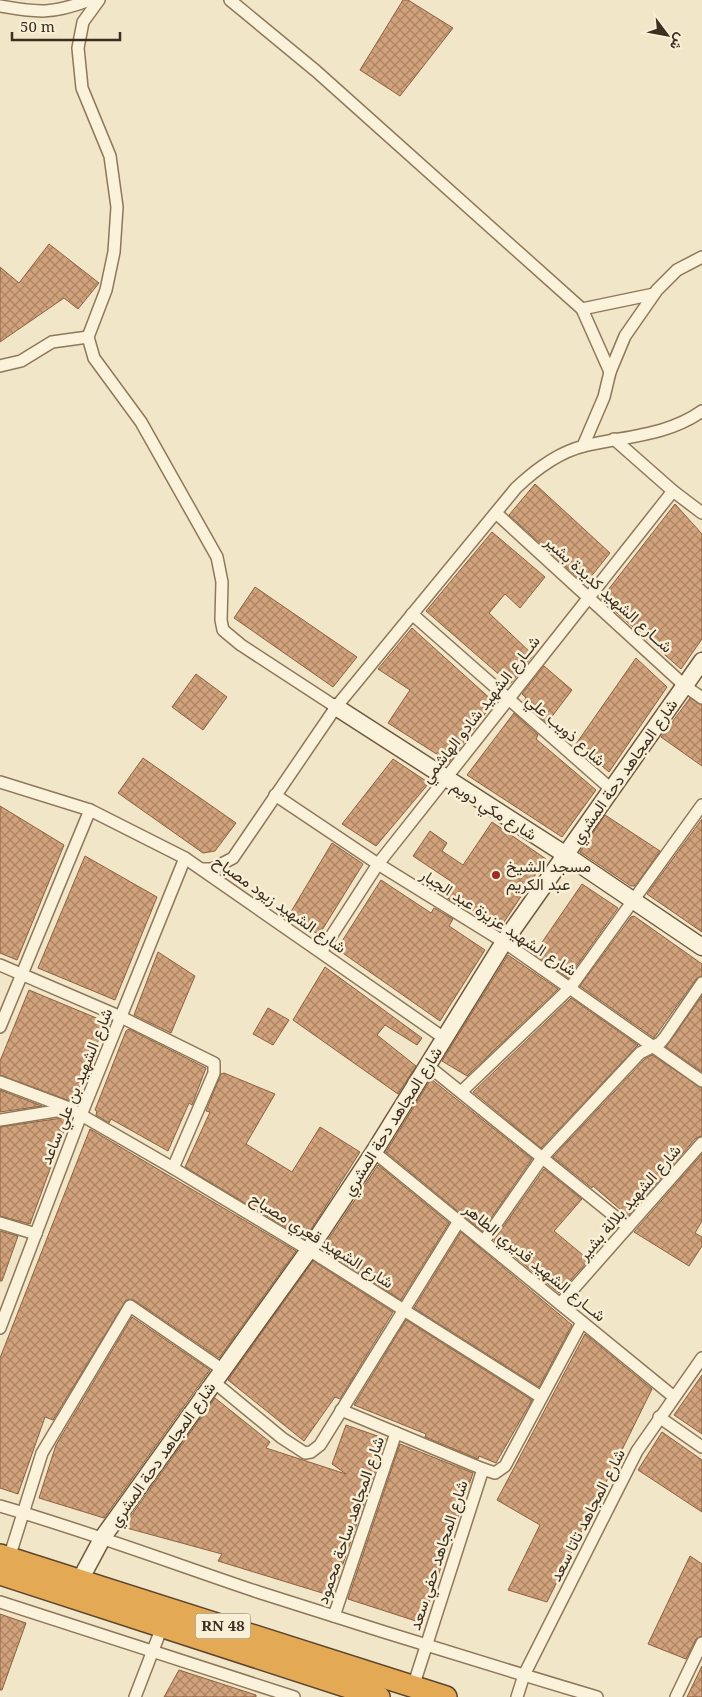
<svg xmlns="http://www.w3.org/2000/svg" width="702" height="1697" font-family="'Noto Serif',Vazirmatn,serif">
<defs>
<pattern id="building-cross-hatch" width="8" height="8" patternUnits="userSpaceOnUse" patternTransform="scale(1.25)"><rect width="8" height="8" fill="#d1a27b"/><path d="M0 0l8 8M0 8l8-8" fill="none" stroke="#ab8464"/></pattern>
</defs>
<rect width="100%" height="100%" fill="#f1e6c7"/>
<g fill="url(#building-cross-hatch)" stroke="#8f613f">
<polygon points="403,0 408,0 453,28 400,96 360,70"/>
<polygon points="49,244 99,283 78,309 64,298 0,342 0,267 19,283"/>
<polygon points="535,484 610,553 585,584 509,515"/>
<polygon points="675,504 702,534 702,639 681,669 601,599"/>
<polygon points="492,532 545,577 520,608 505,594 489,613 533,655 510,684 426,611"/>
<polygon points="255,587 357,657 333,687 234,618"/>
<polygon points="412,628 494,702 449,762 388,723 410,690 378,669"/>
<polygon points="636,658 667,687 609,772 576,744"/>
<polygon points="544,666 572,690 547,723 523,702 526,698 522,694"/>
<polygon points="196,674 227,697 203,730 172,707"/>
<polygon points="690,698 702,705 702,766 661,737"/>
<polygon points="514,713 538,735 536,739 596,790 562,837 467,775"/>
<polygon points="143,758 236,823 215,851 203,853 118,793"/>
<polygon points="393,759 429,783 376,846 342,824"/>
<polygon points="0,806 64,845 17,960 0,953"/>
<polygon points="605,815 660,851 635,886 631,886 580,852"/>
<polygon points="702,819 702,932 647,894"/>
<polygon points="492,822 546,859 500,928 463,904 461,907 443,895 452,882 413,856 430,831 447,843 442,851 463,865"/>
<polygon points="332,843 363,864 319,935 289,915"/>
<polygon points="85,856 157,897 115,1000 38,968"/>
<polygon points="381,880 431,913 434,908 453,919 449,926 485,950 440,1021 337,949"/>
<polygon points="582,884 618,908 568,978 534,954"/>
<polygon points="634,916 702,964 702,976 696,979 654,1038 580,986 631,917"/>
<polygon points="158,952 195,976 171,1033 134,1015"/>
<polygon points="508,955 558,989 467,1076 442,1061"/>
<polygon points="325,967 422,1038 417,1045 385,1025 377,1035 416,1066 398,1094 293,1020"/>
<polygon points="29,990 106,1022 73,1102 0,1075 0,1061"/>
<polygon points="702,996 702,1072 666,1047"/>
<polygon points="571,998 638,1045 541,1148 473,1092"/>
<polygon points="268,1008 289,1020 273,1045 253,1034"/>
<polygon points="129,1029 206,1068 192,1105 189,1103 168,1151 111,1119 109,1123 96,1115 97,1111 95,1110 126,1031"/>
<polygon points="652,1055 702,1088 702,1136 696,1138 628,1216 593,1186 592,1188 553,1157 645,1059"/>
<polygon points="224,1073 275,1094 246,1144 292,1172 320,1127 360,1152 305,1239 185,1167 210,1112 206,1111 221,1074"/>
<polygon points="431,1079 532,1159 482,1231 386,1152"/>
<polygon points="0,1090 42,1106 0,1112"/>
<polygon points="69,1117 30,1224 0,1216 0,1127"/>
<polygon points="90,1129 296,1251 219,1358 134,1300 126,1300 53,1420 45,1417 18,1494 0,1488 0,1358"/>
<polygon points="702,1154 702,1221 695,1233 702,1237 702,1246 689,1266 634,1232"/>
<polygon points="378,1165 449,1223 401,1300 322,1249"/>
<polygon points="544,1169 582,1199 554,1231 589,1260 559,1293 494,1240"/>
<polygon points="0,1231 18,1236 2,1281 0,1281"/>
<polygon points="461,1232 572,1325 539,1387 414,1308"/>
<polygon points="313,1261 393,1312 340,1399 335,1397 304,1441 228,1380"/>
<polygon points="132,1317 210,1370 104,1518 39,1498 56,1445"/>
<polygon points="406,1320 532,1400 496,1463 479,1456 478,1459 425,1437 426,1434 354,1405"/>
<polygon points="585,1334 652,1389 547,1602 508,1590 540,1525 497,1500"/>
<polygon points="702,1375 702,1434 674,1415"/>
<polygon points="215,1398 270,1442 266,1448 346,1474 332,1464 346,1425 386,1439 332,1596 218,1561 222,1554 123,1527"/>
<polygon points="662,1432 702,1460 702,1512 638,1470"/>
<polygon points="400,1444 473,1473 422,1623 348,1599"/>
<polygon points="690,1556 702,1564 702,1636 696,1639 686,1659 648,1644"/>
<polygon points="0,1614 26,1623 2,1690 0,1690"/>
<polygon points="702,1666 702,1697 687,1697"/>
<polygon points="179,1670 256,1695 256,1697 164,1697"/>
</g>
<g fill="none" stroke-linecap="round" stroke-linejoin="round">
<g stroke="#8e785b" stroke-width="14">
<g id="street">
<polyline points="99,0 83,22 78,48 82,88 110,156 117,207 114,252 106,290 88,337 94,358 141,422 217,557 222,582 221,620 223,630 241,645 336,707"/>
<polyline points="230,0 316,71 582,309 610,372"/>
<path d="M0,6C39,13 52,14 90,0"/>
<polyline points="582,309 654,294"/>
<polyline points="0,366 21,361 52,342 88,337"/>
<polyline points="614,439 673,491 702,513"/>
<polyline points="583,446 604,397 610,372 625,336 657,290 677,270 702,257"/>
<polyline points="496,513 685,686 702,698"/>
<polyline points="412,614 611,789"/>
<polyline points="0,782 90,810 185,858 444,1038"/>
<polyline points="275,795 378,864 504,942 702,1081"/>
<path d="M202,869H212L233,858L336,707L516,488C535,470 559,452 584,446C625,436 667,436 702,411"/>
<polyline points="321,952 378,864 673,491"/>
<polyline points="0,965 121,1017 214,1063 214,1073 173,1168"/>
<polyline points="0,1027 90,810"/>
<polyline points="427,1065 628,1227"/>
<polyline points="0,1082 69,1108 173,1168 309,1250 541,1397"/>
<polyline points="461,1092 570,988 702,805"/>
<polyline points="0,1120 68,1109"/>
<polyline points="374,1152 674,1397"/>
<polyline points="0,1223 36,1234"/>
<polyline points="484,1241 542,1158 640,1053 660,1043 665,1037 702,983"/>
<polyline points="560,1304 702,1143"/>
<polyline points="0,1328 81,1115 185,858"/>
<polyline points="214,1382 282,1438 305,1453 311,1452 320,1445 459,1221"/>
<polyline points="341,1410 483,1469"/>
<polyline points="659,1417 702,1447"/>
<path d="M0,1506C87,1531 172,1563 258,1592C370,1628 483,1663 597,1697"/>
<polyline points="9,1558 42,1453 130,1306 223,1370"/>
<polyline points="0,1602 294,1697"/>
<polyline points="334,1616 396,1433"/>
<polyline points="413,1687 483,1469 495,1473 505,1466 582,1322"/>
<polyline points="135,1697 162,1627"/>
<polyline points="517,1697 524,1675 637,1451 702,1358"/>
<polyline points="676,1697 702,1643"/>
</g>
</g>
<g stroke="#70593e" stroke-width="19">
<g id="secondary">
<polyline points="336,707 566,855 702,947"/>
<polyline points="80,1580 103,1537 309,1250 374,1152 504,942 702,661"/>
</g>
</g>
<g stroke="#5c452f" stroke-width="24">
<g id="highway">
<polyline points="0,1555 446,1697"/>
<polyline points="0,1574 379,1697"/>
</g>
</g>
<use href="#street" stroke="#fbf2db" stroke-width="11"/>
<use href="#secondary" stroke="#fbf2db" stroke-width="16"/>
<use href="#highway" stroke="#e3a954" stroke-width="21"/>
</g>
<circle fill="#a02b27" stroke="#f8efd7" stroke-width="2" cx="496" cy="875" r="5"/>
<g text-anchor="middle" stroke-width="5" stroke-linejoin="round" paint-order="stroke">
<rect fill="#f8efd7" stroke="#756956" stroke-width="1" x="195.5" y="1613.5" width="55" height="25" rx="4"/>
<g font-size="15" font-weight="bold" fill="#3d2f1f">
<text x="223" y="1631">RN 48</text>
</g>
<g font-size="16" fill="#3d2f1f" stroke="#f8efd7">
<text transform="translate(609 594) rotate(42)" y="6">شــارع الشهيد كديدة بشير</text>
<text transform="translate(480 709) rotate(-52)" y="6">شــارع الشهيد شادو الهاشمي</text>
<text transform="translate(566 730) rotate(41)" y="6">شارع ذويب علي</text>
<text transform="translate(624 771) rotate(-55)" y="6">شارع المجاهد دحة المشري</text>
<text transform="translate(494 810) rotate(32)" y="6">شارع مكي دويم</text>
<text transform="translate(280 904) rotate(35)" y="6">شارع الشهيد زيود مصباح</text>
<text transform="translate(499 922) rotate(33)" y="6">شارع الشهيد عزيزة عبد الجبار</text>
<text transform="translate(76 1086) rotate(-68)" y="6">شارع الشهيد بن علي ساعد</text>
<text transform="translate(392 1121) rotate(-58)" y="6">شارع المجاهد دحة المشري</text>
<text transform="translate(629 1202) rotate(-49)" y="6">شارع الشهيد بلالة بشير</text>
<text transform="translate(322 1240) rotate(32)" y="6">شارع الشهيد قعري مصباح</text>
<text transform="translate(535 1262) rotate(39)" y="6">شــارع الشهيد قديري الطاهر</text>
<text transform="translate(162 1454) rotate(-55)" y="6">شارع المجاهد دحة المشري</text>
<text transform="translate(587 1515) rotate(-63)" y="6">شارع المجاهد تاتا سعد</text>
<text transform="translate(350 1520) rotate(-71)" y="6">شارع المجاهد ساحة محمود</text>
<text transform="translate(438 1555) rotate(-72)" y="6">شارع المجاهد حفي سعد</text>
</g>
<g font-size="16" fill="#3d2f1f" stroke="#f8efd7" text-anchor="start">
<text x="506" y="872">مسجد الشيخ<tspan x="506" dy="18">عبد الكريم</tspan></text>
</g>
</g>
<g transform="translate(667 35) rotate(122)" stroke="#f8efd7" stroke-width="4" paint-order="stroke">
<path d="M0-4L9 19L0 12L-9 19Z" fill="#3d2f1f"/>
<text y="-8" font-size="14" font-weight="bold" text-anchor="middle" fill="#3d2f1f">ش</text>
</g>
<path d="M12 32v8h108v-8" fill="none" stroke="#3d2f1f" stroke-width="2.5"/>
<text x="20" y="32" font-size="15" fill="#3d2f1f" stroke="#f8efd7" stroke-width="4" paint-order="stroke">50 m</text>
</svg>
